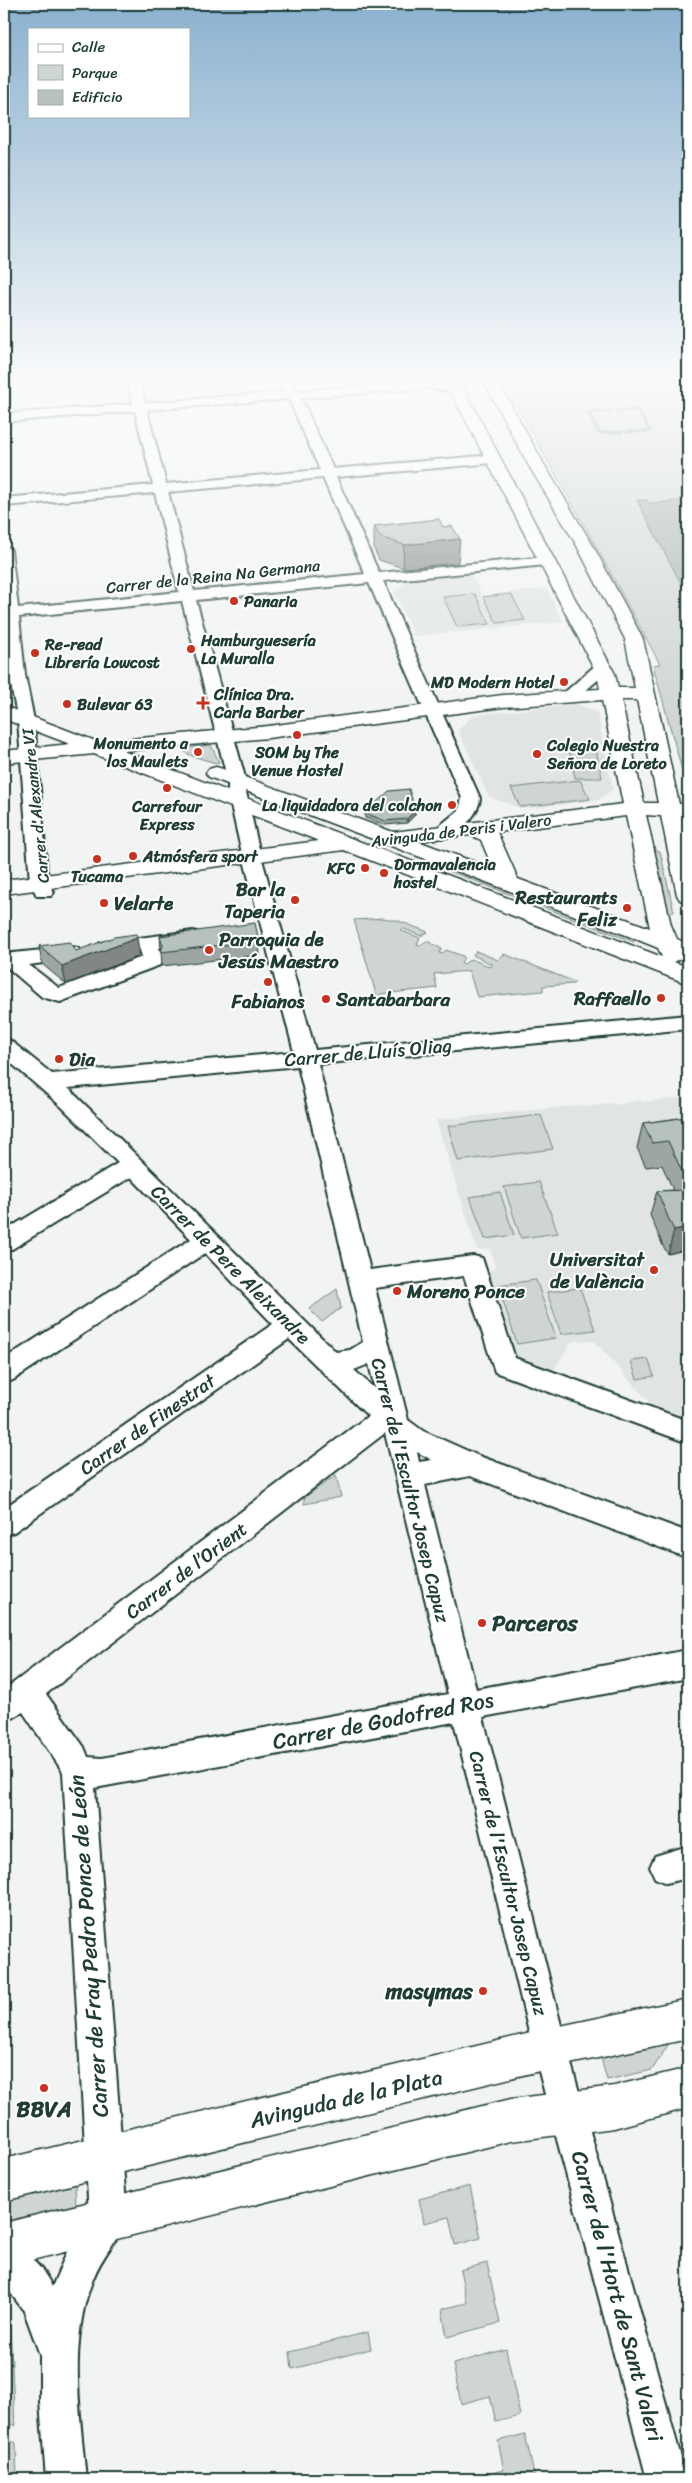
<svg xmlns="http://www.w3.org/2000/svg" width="692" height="2483" font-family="Sriracha,sans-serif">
<rect width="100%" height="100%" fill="#f2f3f3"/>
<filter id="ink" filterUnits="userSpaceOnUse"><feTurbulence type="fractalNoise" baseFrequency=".02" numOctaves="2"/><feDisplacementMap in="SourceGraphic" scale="10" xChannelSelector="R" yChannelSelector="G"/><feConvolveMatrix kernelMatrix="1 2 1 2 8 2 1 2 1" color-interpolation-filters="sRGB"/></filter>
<g filter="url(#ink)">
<g fill="#e0e4e3">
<polygon points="471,574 482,595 547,589 563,622 414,636 394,592 409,580"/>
<polygon points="576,704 597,712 613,789 599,800 523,809 489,797 458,730 474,715"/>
<polygon points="688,1097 688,1423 660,1414 594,1341 572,1341 551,1374 512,1361 484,1271 496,1269 490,1249 477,1250 436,1120 584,1105 586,1107 612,1103 614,1105 641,1100 642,1102"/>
</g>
<g fill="#ced5d3" stroke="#768984">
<polygon points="502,380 688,380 688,500 649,503 647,500 637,501 685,591 688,591 688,792 653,665 660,664 594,542"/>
<polygon points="475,594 490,624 457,627 443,597"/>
<polygon points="511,594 525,620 497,623 483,597"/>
<polygon points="211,745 219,762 216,763 192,756 181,750 183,748"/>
<polygon points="569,749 596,749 602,778 575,778"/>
<polygon points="580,780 590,799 520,807 511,788"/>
<polygon points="653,851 660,851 674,912 667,912"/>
<polygon points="440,865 635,939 634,942 436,866"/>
<polygon points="383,918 399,921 428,932 421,936 402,928 400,930 420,938 417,944 420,945 427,941 442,949 439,953 442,954 446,950 463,956 464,958 461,962 464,964 471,959 491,967 493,965 473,955 476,951 498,960 504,954 575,982 573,984 543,986 543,991 477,997 469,971 434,974 437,988 381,994 377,997 354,920"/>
<polygon points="541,1115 553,1149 458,1161 448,1126"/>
<polygon points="539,1182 558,1233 521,1238 504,1187"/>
<polygon points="500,1192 514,1235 485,1239 470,1197"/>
<polygon points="536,1280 556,1338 517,1344 498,1285"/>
<polygon points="580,1288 595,1330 561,1334 547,1292"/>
<polygon points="337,1289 341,1308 322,1322 309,1309"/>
<polygon points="648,1359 654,1376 637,1379 631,1361"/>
<polygon points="336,1475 341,1497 304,1504 304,1498"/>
<polygon points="675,2034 652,2070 607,2080 599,2051"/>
<polygon points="70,2179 75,2183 76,2207 69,2215 4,2229 4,2195"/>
<polygon points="470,2186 481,2238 455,2245 449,2217 424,2223 419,2199"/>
<polygon points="487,2263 500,2323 447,2337 442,2309 467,2303 460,2270"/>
<polygon points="9,2307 15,2426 4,2421 4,2308"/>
<polygon points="368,2332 371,2349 292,2369 290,2352"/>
<polygon points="506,2349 520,2416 496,2422 490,2396 461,2404 453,2364"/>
<polygon points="525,2434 535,2479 477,2479 477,2477 504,2470 498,2441"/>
<polygon points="4,2438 16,2443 17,2479 4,2479"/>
</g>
<polygon fill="#a1adaa" stroke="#6d807b" points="680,498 688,500 688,591 685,591 637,500 647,500 649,503 681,502"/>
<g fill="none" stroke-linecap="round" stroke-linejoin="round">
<g stroke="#6d807b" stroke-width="3">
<polyline points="610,411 588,412 599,433 622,432"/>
<polyline points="616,411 638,410 650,431 627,432"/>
</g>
<g stroke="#1f3d34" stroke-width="4">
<g id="minor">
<path d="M127,380H139L145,403L285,392L277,380H289L297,391L429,380L460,386L462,389L456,393L429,388L301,398L333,469L493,455L500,459L493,463L336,477L379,573L546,557L553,561L546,565L383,581L480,798C479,817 453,842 434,837L431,833L459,810L462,798L369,583L196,600L246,781V792L258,845L315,1050L688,1015V1029L318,1064L370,1270L473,1256L482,1258L515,1358L688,1421V1443L495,1372L464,1276L375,1288L408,1420L423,1431L479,1456L688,1532V1558L470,1476L425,1485L476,1689L688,1650V1678L483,1717L567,2049L687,2479H647L533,2049L454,1722L95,1788L127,2219C118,2240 101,2257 93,2279C68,2341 80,2414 86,2479H46L40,2402V2355L24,2311L4,2284V2242C26,2250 42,2266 52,2287L69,2247L89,2214L63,1772L23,1712L4,1723V1690L368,1416L289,1339L14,1532L4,1535V1508L273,1324L205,1253L13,1380L4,1383V1359L191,1239L131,1177L12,1249L4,1251V1231L118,1163L62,1107L4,1057V1039L11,1041L52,1074L294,1052L240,845L228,792V781L182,601L19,617L25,675L34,720L48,882L54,892L51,896H37L30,882L18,720L9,675L4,621V546L11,550L18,608L179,592L155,493L4,506V498L153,485L135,411L4,422V414L133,404ZM289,399L320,470L166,484L147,410ZM323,478L365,574L194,591L168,492ZM298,1066L363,1342L350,1350L336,1352L68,1088ZM369,1364L375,1389L354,1370ZM385,1433L448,1694L102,1758L88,1757L84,1747L46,1694ZM417,1452L432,1460L419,1462Z"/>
<polygon points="603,662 609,664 611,667 609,670 576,699 564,699 562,696 564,693 597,664"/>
<polygon points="193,931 200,933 203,937 200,941 159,948 163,960 160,965 60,1002 42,997 7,967 4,967 4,954 71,947 78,948 81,953 78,958 29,965 59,988 142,957 140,950 107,954 100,953 97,948 100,943"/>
<polygon points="688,1846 688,1878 666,1883 655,1878 650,1867 655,1856"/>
</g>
</g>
<g stroke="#1f3d34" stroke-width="3">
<g id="major">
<path d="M445,380H459L615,674L618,688H635L625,639L576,544L529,466L483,380H497L545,466L592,544L643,639L679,804H688V816H682L688,846V902L680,900L677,895L661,816L646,815L671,925L677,939L688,944V959L682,958L674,962L688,967V984L344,850L4,894V880L319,841L94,754L4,763V751L70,744L4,719V706L98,742L268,726L503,695L600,689L597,674ZM602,700L623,804L393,832L223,769L216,767L209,769L206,773L209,777L626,935L658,948L662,957L123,751L268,738L503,707ZM621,700H637L658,803H644ZM626,816L650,928L518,879L497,832ZM470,835L481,840L493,869L418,841Z"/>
<polygon points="688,1999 688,2039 560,2066 4,2201 4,2159 560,2026"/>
<polygon points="688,2068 688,2108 614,2128 511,2141 4,2267 4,2223 511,2099 614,2086"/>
</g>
</g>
<use href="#minor" fill="#fff" fill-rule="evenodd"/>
<use href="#major" fill="#fff" fill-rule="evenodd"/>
</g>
<g fill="#9da6a3" stroke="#1f3d34">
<polygon points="374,526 458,563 403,568 379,560 374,549"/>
<polygon points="365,813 415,815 407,823 385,825 365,818"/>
<polygon points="160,936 259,941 260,955 162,966"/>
<polygon points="39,946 76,951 140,956 66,984 42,964"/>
<polygon points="688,1109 688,1249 668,1254 663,1246 650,1215 657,1191 673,1190 662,1165 646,1167 637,1148 643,1123 686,1117"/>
</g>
<g fill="#808784" stroke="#1f3d34">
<polygon points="460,539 458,563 403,568 404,545"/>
<polygon points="415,810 415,815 407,823 407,819"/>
<polygon points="137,938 140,956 66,984 62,966"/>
<polygon points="688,1227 688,1249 668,1254 674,1230"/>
</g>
<g fill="#b7c1bd" stroke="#1f3d34">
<polygon points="439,519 443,527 452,526 460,539 404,545 380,537 374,526"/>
<polygon points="409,789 415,810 407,819 385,821 365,813 389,791"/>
<polygon points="255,923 259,941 161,952 163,945 160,936"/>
<polygon points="136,934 137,938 62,966 39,946 69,942 76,951 114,937"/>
<polygon points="688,1117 688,1185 668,1141 652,1143 643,1123"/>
<polygon points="688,1190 688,1227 674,1230 670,1222 657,1191"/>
</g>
</g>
<linearGradient id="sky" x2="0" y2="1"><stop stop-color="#8bb1cf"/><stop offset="0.52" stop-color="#f9fafa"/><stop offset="1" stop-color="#f9fafa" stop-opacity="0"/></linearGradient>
<rect width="692" height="728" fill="url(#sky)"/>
<g fill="#c8321e" stroke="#fff" stroke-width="2">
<circle cx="234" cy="601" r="5"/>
<circle cx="191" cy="649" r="5"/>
<circle cx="35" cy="653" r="5"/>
<circle cx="564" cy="682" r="5"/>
<path d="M200.5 695.5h5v5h5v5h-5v5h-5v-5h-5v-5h5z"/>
<circle cx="67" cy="704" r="5"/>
<circle cx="297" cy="735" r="5"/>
<circle cx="198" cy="752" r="5"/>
<circle cx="537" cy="754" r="5"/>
<circle cx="167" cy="788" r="5"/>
<circle cx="452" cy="805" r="5"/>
<circle cx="133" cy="856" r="5"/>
<circle cx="97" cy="859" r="5"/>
<circle cx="365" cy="868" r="5"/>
<circle cx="384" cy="873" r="5"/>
<circle cx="295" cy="900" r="5"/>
<circle cx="104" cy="903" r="5"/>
<circle cx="627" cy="908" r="5"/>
<circle cx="209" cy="950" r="5"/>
<circle cx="268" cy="982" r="5"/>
<circle cx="661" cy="998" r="5"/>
<circle cx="326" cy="999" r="5"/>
<circle cx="59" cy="1059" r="5"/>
<circle cx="654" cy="1270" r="5"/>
<circle cx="397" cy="1291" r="5"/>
<circle cx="482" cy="1623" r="5"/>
<circle cx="483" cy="1991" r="5"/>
<circle cx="44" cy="2088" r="5"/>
</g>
<g text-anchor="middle" stroke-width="4" stroke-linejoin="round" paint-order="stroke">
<g font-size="16" fill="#1f3d34" stroke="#fff">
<text transform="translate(213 576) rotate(-6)" y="6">Carrer de la Reina Na Germana</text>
<text transform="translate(35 806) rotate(-96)" y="6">Carrer d'Alexandre VI</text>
<text transform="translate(461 830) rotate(-7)" y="6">Avinguda de Peris i Valero</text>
</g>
<g font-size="16" font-weight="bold" fill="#1f3d34" stroke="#fff" text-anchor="start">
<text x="244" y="607">Panaria</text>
<text x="201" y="646">Hamburguesería<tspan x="201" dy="18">La Muralla</tspan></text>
<text x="45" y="650">Re-read<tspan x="45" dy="18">Librería Lowcost</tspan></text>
<text x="554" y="688" text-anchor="end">MD Modern Hotel</text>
<text x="214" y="700">Clínica Dra.<tspan x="214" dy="18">Carla Barber</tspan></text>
<text x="77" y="710">Bulevar 63</text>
<text x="188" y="749" text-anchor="end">Monumento a<tspan x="188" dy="18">los Maulets</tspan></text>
<text x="547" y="751">Colegio Nuestra<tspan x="547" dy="18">Señora de Loreto</tspan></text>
<text x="297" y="758" text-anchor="middle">SOM by The<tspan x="297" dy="18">Venue Hostel</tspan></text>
<text x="442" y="811" text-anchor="end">La liquidadora del colchon</text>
<text x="167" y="812" text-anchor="middle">Carrefour<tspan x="167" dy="18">Express</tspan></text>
<text x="143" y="862">Atmósfera sport</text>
<text x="394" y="870">Dormavalencia<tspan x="394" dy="18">hostel</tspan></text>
<text x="355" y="874" text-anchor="end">KFC</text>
<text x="97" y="882" text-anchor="middle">Tucama</text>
</g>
<g font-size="19" font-weight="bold" fill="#1f3d34" stroke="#fff" text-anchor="start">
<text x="285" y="896" text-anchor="end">Bar la<tspan x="285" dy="22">Taperia</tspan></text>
<text x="617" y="904" text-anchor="end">Restaurants<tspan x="617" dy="22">Feliz</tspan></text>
<text x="114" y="910">Velarte</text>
<text x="219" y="946">Parroquia de<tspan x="219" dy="22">Jesús Maestro</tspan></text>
<text x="651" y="1005" text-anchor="end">Raffaello</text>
<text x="336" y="1006">Santabarbara</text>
<text x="268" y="1008" text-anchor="middle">Fabianos</text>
<text x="69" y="1066">Dia</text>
<text x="644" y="1266" text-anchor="end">Universitat<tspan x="644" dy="22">de València</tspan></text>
<text x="407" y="1298">Moreno Ponce</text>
</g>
<g font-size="19" fill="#1f3d34" stroke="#fff">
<text transform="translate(368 1052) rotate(-5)" y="7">Carrer de Lluís Oliag</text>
<text transform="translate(231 1264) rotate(45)" y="7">Carrer de Pere Aleixandre</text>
<text transform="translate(147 1424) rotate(-35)" y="7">Carrer de Finestrat</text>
<text transform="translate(411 1490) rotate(76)" y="7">Carrer de l'Escultor Josep Capuz</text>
<text transform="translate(186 1570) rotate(-37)" y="7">Carrer de l’Orient</text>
<text transform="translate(509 1883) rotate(76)" y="7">Carrer de l'Escultor Josep Capuz</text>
</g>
<g font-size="22" font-weight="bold" fill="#1f3d34" stroke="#fff" text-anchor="start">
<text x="492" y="1631">Parceros</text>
<text x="473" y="1999" text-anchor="end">masymas</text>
<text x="44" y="2117" text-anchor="middle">BBVA</text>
</g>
<g font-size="22" fill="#1f3d34" stroke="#fff">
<text transform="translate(383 1720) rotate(-11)" y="8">Carrer de Godofred Ros</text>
<text transform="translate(88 1946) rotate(-94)" y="8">Carrer de Fray Pedro Ponce de León</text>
<text transform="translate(346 2098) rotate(-13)" y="8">Avinguda de la Plata</text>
<text transform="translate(618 2296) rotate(75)" y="8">Carrer de l'Hort de Sant Valeri</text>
</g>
</g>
<rect width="692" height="2483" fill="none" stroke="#fff" stroke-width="20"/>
<rect x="10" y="10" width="672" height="2463" fill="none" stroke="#1f3d34" stroke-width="2" filter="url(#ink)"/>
<rect x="28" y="28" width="162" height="90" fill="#ffffff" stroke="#a5b1ae"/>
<rect x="38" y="44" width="25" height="8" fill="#ffffff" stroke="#a5b1ae"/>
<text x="72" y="52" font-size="15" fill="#1f3d34">Calle</text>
<rect x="38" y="65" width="25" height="15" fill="#ced5d3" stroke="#a5b1ae"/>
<text x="72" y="78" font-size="15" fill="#1f3d34">Parque</text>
<rect x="38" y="90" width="25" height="15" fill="#b7c1bd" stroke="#a5b1ae"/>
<text x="72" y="102" font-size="15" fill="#1f3d34">Edificio</text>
</svg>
